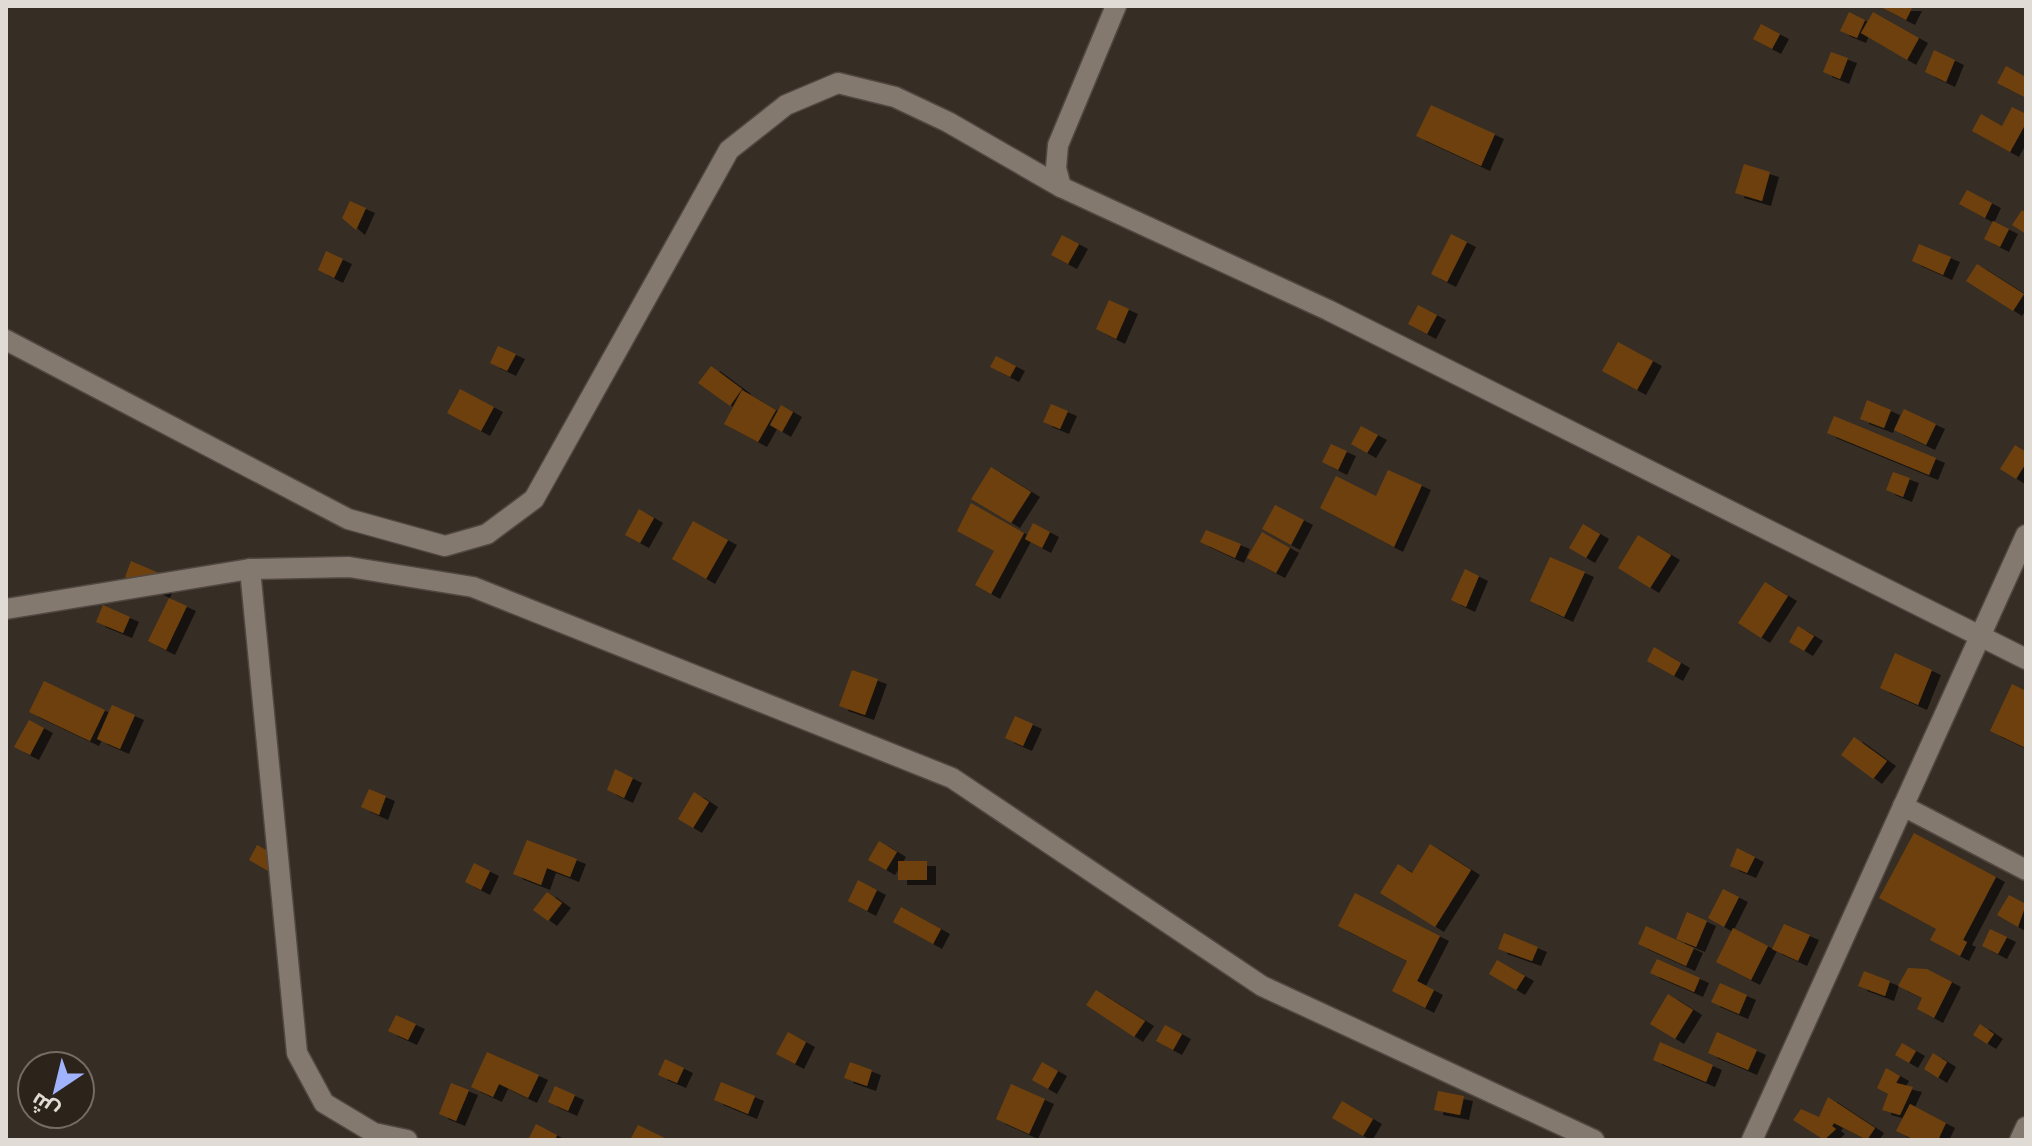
<svg xmlns="http://www.w3.org/2000/svg" width="2032" height="1146" font-family="Inter,Cairo,sans-serif">
<defs>
<filter id="shadow"><feDropShadow dx="9" dy="5" stdDeviation="0" flood-color="#0009"/></filter>
</defs>
<rect width="100%" height="100%" fill="#362d25"/>
<g fill="#6e410d" filter="url(#shadow)">
<polygon points="1879,6 1913,6 1906,20"/>
<polygon points="1849,12 1865,20 1857,38 1840,31"/>
<polygon points="1873,12 1919,38 1907,60 1861,33"/>
<polygon points="1761,24 1780,34 1772,49 1753,39"/>
<polygon points="1934,50 1955,60 1946,82 1925,72"/>
<polygon points="1831,52 1848,58 1840,79 1823,72"/>
<polygon points="2006,66 2026,77 2026,98 1997,83"/>
<polygon points="1431,105 1495,134 1481,166 1416,136"/>
<polygon points="2012,107 2026,114 2026,123 2010,152 1972,131 1981,114 2002,126"/>
<polygon points="1744,164 1770,172 1762,201 1735,193"/>
<polygon points="1967,190 1992,203 1985,218 1959,204"/>
<polygon points="350,201 366,208 356,230 342,218"/>
<polygon points="2022,210 2026,213 2026,234 2012,225"/>
<polygon points="1993,221 2009,229 2000,247 1984,239"/>
<polygon points="1451,234 1467,242 1447,282 1431,274"/>
<polygon points="1062,235 1079,244 1068,264 1051,255"/>
<polygon points="1919,244 1951,257 1943,275 1912,261"/>
<polygon points="326,251 343,259 334,278 318,270"/>
<polygon points="1977,264 2024,294 2013,311 1966,281"/>
<polygon points="1109,300 1129,309 1116,339 1096,329"/>
<polygon points="1418,305 1437,315 1427,334 1408,324"/>
<polygon points="1618,342 1653,361 1637,390 1602,371"/>
<polygon points="498,346 516,354 507,371 490,363"/>
<polygon points="996,356 1016,366 1010,377 990,367"/>
<polygon points="711,366 742,389 730,406 698,383"/>
<polygon points="460,389 494,407 481,431 447,413"/>
<polygon points="742,390 776,410 758,442 724,424"/>
<polygon points="1867,400 1891,410 1884,428 1860,419"/>
<polygon points="1051,404 1068,411 1060,429 1043,422"/>
<polygon points="781,405 793,412 782,432 770,425"/>
<polygon points="1904,409 1936,424 1926,445 1894,430"/>
<polygon points="1834,416 1936,458 1929,475 1827,433"/>
<polygon points="1361,426 1378,435 1367,453 1351,444"/>
<polygon points="1331,444 1347,451 1338,470 1322,462"/>
<polygon points="2015,445 2026,452 2026,463 2016,479 2000,469"/>
<polygon points="991,467 1031,492 1011,523 971,499"/>
<polygon points="1388,470 1422,485 1394,547 1320,508 1336,476 1376,496"/>
<polygon points="1893,472 1910,478 1903,497 1886,490"/>
<polygon points="971,503 1024,533 991,594 975,585 994,551 957,531"/>
<polygon points="1275,505 1304,520 1291,545 1262,529"/>
<polygon points="639,509 654,518 640,543 625,535"/>
<polygon points="693,521 728,540 706,579 672,559"/>
<polygon points="1033,523 1050,532 1042,548 1025,539"/>
<polygon points="1583,524 1600,534 1586,558 1569,548"/>
<polygon points="1206,530 1241,544 1235,558 1200,542"/>
<polygon points="1262,532 1290,548 1276,573 1247,558"/>
<polygon points="1638,535 1671,555 1650,588 1618,568"/>
<polygon points="1550,557 1585,572 1564,617 1530,601"/>
<polygon points="131,561 168,577 161,593 125,577"/>
<polygon points="1465,569 1479,576 1466,607 1451,600"/>
<polygon points="1765,582 1788,596 1761,638 1738,623"/>
<polygon points="169,598 187,606 166,650 148,641"/>
<polygon points="103,605 130,617 123,633 96,622"/>
<polygon points="1798,626 1814,636 1804,651 1789,642"/>
<polygon points="1654,647 1681,663 1674,676 1647,661"/>
<polygon points="1895,653 1932,670 1918,705 1880,688"/>
<polygon points="852,670 878,679 865,715 839,706"/>
<polygon points="44,681 105,710 90,741 29,712"/>
<polygon points="2012,684 2026,691 2026,748 1990,731"/>
<polygon points="112,705 135,715 120,749 97,739"/>
<polygon points="1015,716 1033,724 1023,746 1005,738"/>
<polygon points="29,720 44,728 30,755 14,747"/>
<polygon points="1854,737 1887,761 1873,779 1841,755"/>
<polygon points="615,769 633,778 624,798 607,790"/>
<polygon points="369,789 386,796 379,815 361,807"/>
<polygon points="694,792 709,802 693,828 678,819"/>
<polygon points="1914,833 1996,877 1963,940 1967,942 1960,956 1930,940 1936,929 1879,898"/>
<polygon points="527,840 577,859 570,877 547,868 541,885 513,874"/>
<polygon points="879,841 897,852 886,870 868,860"/>
<polygon points="1430,844 1471,870 1435,927 1380,893 1398,864 1412,873"/>
<polygon points="257,845 277,856 268,871 249,860"/>
<polygon points="1737,848 1755,857 1747,873 1730,866"/>
<rect x="898" y="861" width="29" height="19"/>
<polygon points="474,863 490,871 481,890 465,882"/>
<polygon points="858,880 877,890 867,911 848,901"/>
<polygon points="1723,889 1739,897 1724,927 1708,918"/>
<polygon points="547,892 562,903 548,921 533,910"/>
<polygon points="1355,893 1440,936 1417,981 1434,990 1425,1008 1392,991 1407,961 1338,926"/>
<polygon points="2009,895 2026,904 2018,927 1997,915"/>
<polygon points="901,907 941,929 933,944 893,922"/>
<polygon points="1687,912 1707,921 1696,947 1676,939"/>
<polygon points="1784,924 1810,935 1798,961 1772,949"/>
<polygon points="1646,926 1694,948 1686,966 1638,944"/>
<polygon points="1733,928 1768,946 1751,980 1716,962"/>
<polygon points="1990,929 2007,937 1998,954 1982,946"/>
<polygon points="1504,933 1538,947 1532,961 1498,949"/>
<polygon points="1657,959 1700,978 1694,992 1650,973"/>
<polygon points="1497,960 1525,976 1516,990 1489,974"/>
<polygon points="1908,968 1927,969 1952,982 1934,1018 1917,1009 1922,998 1898,986"/>
<polygon points="1864,971 1890,981 1885,996 1858,986"/>
<polygon points="1720,983 1747,995 1739,1014 1711,1002"/>
<polygon points="1096,990 1145,1021 1134,1037 1086,1005"/>
<polygon points="1668,994 1693,1010 1675,1039 1650,1024"/>
<polygon points="396,1015 416,1024 408,1040 388,1031"/>
<polygon points="1980,1024 1994,1034 1987,1044 1973,1035"/>
<polygon points="1165,1025 1182,1034 1173,1050 1156,1041"/>
<polygon points="788,1032 806,1042 795,1064 776,1054"/>
<polygon points="1717,1032 1757,1050 1748,1070 1708,1053"/>
<polygon points="1660,1042 1713,1065 1706,1082 1653,1060"/>
<polygon points="1902,1043 1916,1051 1909,1063 1895,1055"/>
<polygon points="487,1052 539,1075 528,1098 499,1084 493,1097 471,1087"/>
<polygon points="1933,1053 1947,1062 1938,1078 1924,1069"/>
<polygon points="665,1059 684,1068 677,1083 658,1075"/>
<polygon points="850,1062 872,1070 867,1086 844,1078"/>
<polygon points="1042,1062 1058,1071 1048,1089 1032,1080"/>
<polygon points="1886,1068 1900,1076 1896,1083 1913,1087 1900,1115 1882,1110 1888,1094 1877,1088"/>
<polygon points="721,1082 755,1096 748,1114 714,1100"/>
<polygon points="451,1083 469,1090 456,1121 439,1114"/>
<polygon points="1011,1084 1045,1099 1029,1134 996,1119"/>
<polygon points="555,1086 575,1095 568,1111 548,1102"/>
<polygon points="1438,1091 1464,1096 1460,1115 1434,1110"/>
<polygon points="1828,1097 1875,1128 1867,1140 1834,1123 1832,1126 1836,1129 1824,1140 1793,1120 1801,1109 1819,1117"/>
<polygon points="1342,1101 1373,1119 1363,1136 1332,1118"/>
<polygon points="1910,1104 1946,1123 1938,1140 1915,1140 1896,1131"/>
<polygon points="536,1124 557,1135 555,1140 528,1140"/>
<polygon points="638,1125 669,1140 630,1140"/>
</g>
<g fill="none" stroke-linecap="round" stroke-linejoin="round">
<g stroke="#514842" stroke-width="23">
<g id="street">
<polyline points="1061,187 1056,168 1058,145 1116,6"/>
<polyline points="6,340 348,519 445,546 487,534 534,499 729,150 786,105 838,83 895,97 948,122 1061,187 1328,310 2026,659"/>
<polyline points="250,569 297,1053 324,1103 374,1133 407,1140"/>
<polyline points="6,609 250,569 349,567 473,587 952,778 1262,986 1594,1140"/>
<polyline points="1903,806 2026,870"/>
<polyline points="1752,1140 2026,535"/>
<polyline points="2020,1140 2026,1127"/>
</g>
</g>
<use href="#street" stroke="#84796f" stroke-width="20"/>
</g>
<rect width="2032" height="1146" fill="none" stroke="#e1dbd5" stroke-width="16"/>
<g transform="translate(56 1090) rotate(215)"><circle r="38" fill="#2c231b" stroke="#746d65" stroke-width="2"/>
<path d="M0-6L14 30L0 20L-14 30Z" fill="#a1b3fd"/>
<text y="-12" font-size="22" font-weight="bold" text-anchor="middle" fill="#e1dbd5">ش</text>
</g>
</svg>
